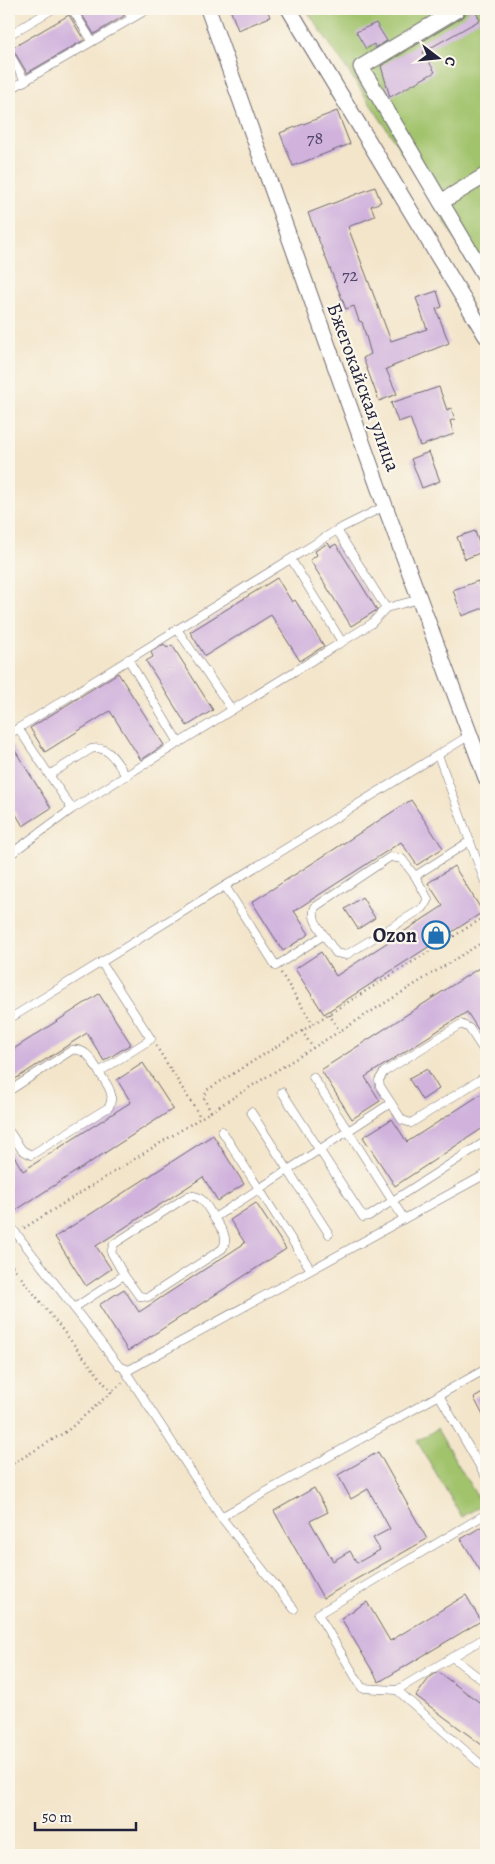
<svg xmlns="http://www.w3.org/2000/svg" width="495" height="1864" font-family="Alegreya,serif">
<rect width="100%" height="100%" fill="#fbf7ec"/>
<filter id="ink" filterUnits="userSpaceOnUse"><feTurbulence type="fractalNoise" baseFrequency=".02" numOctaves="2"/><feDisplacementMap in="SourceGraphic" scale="10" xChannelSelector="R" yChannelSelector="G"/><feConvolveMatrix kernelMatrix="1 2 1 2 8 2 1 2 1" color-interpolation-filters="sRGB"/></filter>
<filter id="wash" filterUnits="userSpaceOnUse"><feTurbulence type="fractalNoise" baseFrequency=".0096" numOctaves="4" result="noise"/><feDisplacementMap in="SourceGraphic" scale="20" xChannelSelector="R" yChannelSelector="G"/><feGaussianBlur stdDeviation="1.12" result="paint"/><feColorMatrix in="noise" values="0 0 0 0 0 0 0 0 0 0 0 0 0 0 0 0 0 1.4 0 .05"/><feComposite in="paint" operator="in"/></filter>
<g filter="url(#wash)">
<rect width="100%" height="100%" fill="#f3e5ca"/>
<g fill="#a1c36c" stroke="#627254">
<path d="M306,9H486V296C435,196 369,102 306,9Z"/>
<polygon points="437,1429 482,1505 462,1517 417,1441"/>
</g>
<g id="blocks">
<g fill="#d0b2dd">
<polygon points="120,9 124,16 94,34 79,10"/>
<polygon points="230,9 267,9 270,17 238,30"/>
<polygon points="470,9 474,9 480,20 423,52 435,72 390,97 381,66 463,17"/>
<polygon points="69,15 84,40 27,73 12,48"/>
<polygon points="376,23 387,41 375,48 374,44 366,49 356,32"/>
<polygon points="337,111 350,144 293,166 280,133"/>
<polygon points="375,187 381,202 371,206 375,216 348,227 391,341 427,329 416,298 437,291 442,307 436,309 449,343 386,369 397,394 379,401 363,358 371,354 362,322 359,321 354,306 346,309 308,213"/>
<polygon points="439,387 447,410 451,408 455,419 450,421 454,434 420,446 410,418 398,422 391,403"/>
<polygon points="429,452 440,481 422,488 411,459"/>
<polygon points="475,531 482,552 465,559 457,537"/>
<polygon points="328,543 331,547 336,544 377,610 351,626 310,560 317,555 315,551"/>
<polygon points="277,578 292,602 295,600 324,646 300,661 271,615 205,656 190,632"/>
<polygon points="478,581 486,607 462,616 453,590"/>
<polygon points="164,644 167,648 172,645 213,710 187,726 146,661 153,657 151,652"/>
<polygon points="118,673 164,745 141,760 110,711 45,752 30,728"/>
<polygon points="9,741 51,808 23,826 9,803"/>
<polygon points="411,800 443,848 417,865 401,842 294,911 309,934 283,951 252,902"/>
<polygon points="454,866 483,912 324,1014 295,969 321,952 336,976 443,906 428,883"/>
<polygon points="362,897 375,918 358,929 345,909"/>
<polygon points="479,968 486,979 486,1042 467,1012 365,1077 380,1101 352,1119 321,1070"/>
<polygon points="99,994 131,1044 104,1061 87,1033 9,1083 9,1052"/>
<polygon points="143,1063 173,1109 13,1212 9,1205 9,1148 23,1171 131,1102 117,1080"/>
<polygon points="427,1069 439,1089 422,1100 409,1079"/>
<polygon points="486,1091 486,1126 395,1186 363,1137 392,1119 407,1142"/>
<polygon points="213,1135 244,1184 218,1201 203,1177 96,1246 111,1269 86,1286 55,1237"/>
<polygon points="256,1203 286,1249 128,1351 99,1305 124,1289 139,1312 245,1243 230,1220"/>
<polygon points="486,1391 486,1421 474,1398"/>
<polygon points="378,1452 427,1539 323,1598 274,1511 314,1488 328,1512 310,1521 333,1561 350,1551 357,1563 380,1550 373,1538 390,1529 368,1489 351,1499 338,1475"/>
<polygon points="486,1524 486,1580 461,1539"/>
<polygon points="466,1595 481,1621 379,1682 341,1618 367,1602 390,1641"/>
<polygon points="438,1672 486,1707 486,1748 416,1696 430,1677"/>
</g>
</g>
</g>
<g filter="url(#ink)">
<use href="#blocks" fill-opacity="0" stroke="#6b666d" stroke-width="1"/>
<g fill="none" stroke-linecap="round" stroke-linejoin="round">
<g stroke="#6b666d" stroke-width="9">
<g id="service">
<polyline points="72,9 92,41"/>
<polyline points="126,9 132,18"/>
<polyline points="9,35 53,9"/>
<polyline points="9,53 25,81"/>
<polyline points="9,90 148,9"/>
<polyline points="291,559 342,642"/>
<polyline points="386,608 420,599"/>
<polyline points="177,629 232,710"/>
<polyline points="128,659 179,743"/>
<polyline points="18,728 72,809"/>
<polyline points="9,734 337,530 385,506"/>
<polyline points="438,755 486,885"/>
<path d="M49,775L91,749C109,744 117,763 126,776"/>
<polyline points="9,842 14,852"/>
<polyline points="9,855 72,809 371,624 386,608 337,530"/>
<polyline points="225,886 276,966 324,935 336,953 346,955 423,908 428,899 415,876 470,841"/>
<path d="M324,935C318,926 311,918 315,907L390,857L402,859L415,876"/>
<polyline points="9,1019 470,735"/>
<polyline points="486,1054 469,1028 461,1024 384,1072 379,1080 380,1086 402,1120 411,1123 486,1076"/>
<polyline points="313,1077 348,1131 288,1170 329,1234"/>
<path d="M9,1091L72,1050C87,1048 92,1061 99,1072"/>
<polyline points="282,1092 363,1217 369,1216 486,1141"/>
<polyline points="391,1103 348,1131 404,1219"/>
<path d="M9,1131L22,1150L31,1155L109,1107C116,1093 106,1084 99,1072L151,1039L101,962"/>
<polyline points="222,1131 311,1270"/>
<polyline points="9,1224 119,1366 129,1370 486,1174"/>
<path d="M124,1275L111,1252L114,1244L188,1196C203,1194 207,1207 214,1218"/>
<path d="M74,1308L124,1275L139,1296L148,1297L222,1249C230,1238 221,1228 214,1218L288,1170L251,1112"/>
<polyline points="124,1369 221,1517 486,1369"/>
<polyline points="439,1395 486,1477"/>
<polyline points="221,1517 294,1609"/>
<polyline points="486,1637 397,1690 486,1769"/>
<polyline points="452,1657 486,1683"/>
<polyline points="397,1690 362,1688 318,1614 486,1514"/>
</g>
</g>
<g stroke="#6b666d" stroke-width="17">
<g id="minor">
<polyline points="208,9 385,506 486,778"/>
<polyline points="289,9 486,336"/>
<polyline points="458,9 361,67 486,278"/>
<polyline points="441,202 486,175"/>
</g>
</g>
<g stroke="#6b666d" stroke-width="2.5" stroke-dasharray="1 4" stroke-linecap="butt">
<polyline points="281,973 313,1024"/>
<polyline points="329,1014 340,1032"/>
<polyline points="302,1031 313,1048"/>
<polyline points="156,1046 201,1118"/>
<polyline points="211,1112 204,1099 207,1090 486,916"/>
<polyline points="24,1228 486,940"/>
<polyline points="9,1262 112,1393"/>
<polyline points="9,1466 67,1431 122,1383"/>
</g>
<use href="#service" stroke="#fff" stroke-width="8"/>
<use href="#minor" stroke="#fff" stroke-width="15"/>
</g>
</g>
<defs>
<g id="shop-ring" transform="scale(1.4375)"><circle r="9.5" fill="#fbf7ec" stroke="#1f6fb2" stroke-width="1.5"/><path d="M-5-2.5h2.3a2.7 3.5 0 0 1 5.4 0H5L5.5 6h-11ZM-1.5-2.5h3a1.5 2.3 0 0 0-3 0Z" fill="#1f6fb2"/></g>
</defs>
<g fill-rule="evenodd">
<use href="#shop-ring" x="436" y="935"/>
</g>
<g text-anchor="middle" stroke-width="4.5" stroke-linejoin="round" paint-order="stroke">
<g font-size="18" fill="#4e4664">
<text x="315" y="144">78</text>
<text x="350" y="281">72</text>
</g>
<g font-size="20" fill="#22223b" stroke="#fbf7ec">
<text transform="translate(364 387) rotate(70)" y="7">Бжегокайская улица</text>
</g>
<g font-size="20" font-weight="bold" fill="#22223b" stroke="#fbf7ec" text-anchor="end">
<text x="417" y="942">Ozon</text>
</g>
</g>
<rect width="495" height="1864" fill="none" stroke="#fbf7ec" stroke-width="30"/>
<g transform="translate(438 58) rotate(106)" stroke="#fbf7ec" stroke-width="4" paint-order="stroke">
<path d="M0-4L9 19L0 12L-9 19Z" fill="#22223b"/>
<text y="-8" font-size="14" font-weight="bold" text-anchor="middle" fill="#22223b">С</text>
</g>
<path d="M35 1822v8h101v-8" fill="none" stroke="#22223b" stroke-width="2.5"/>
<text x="42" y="1822" font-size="15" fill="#22223b" stroke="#fbf7ec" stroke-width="4" paint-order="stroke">50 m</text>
</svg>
